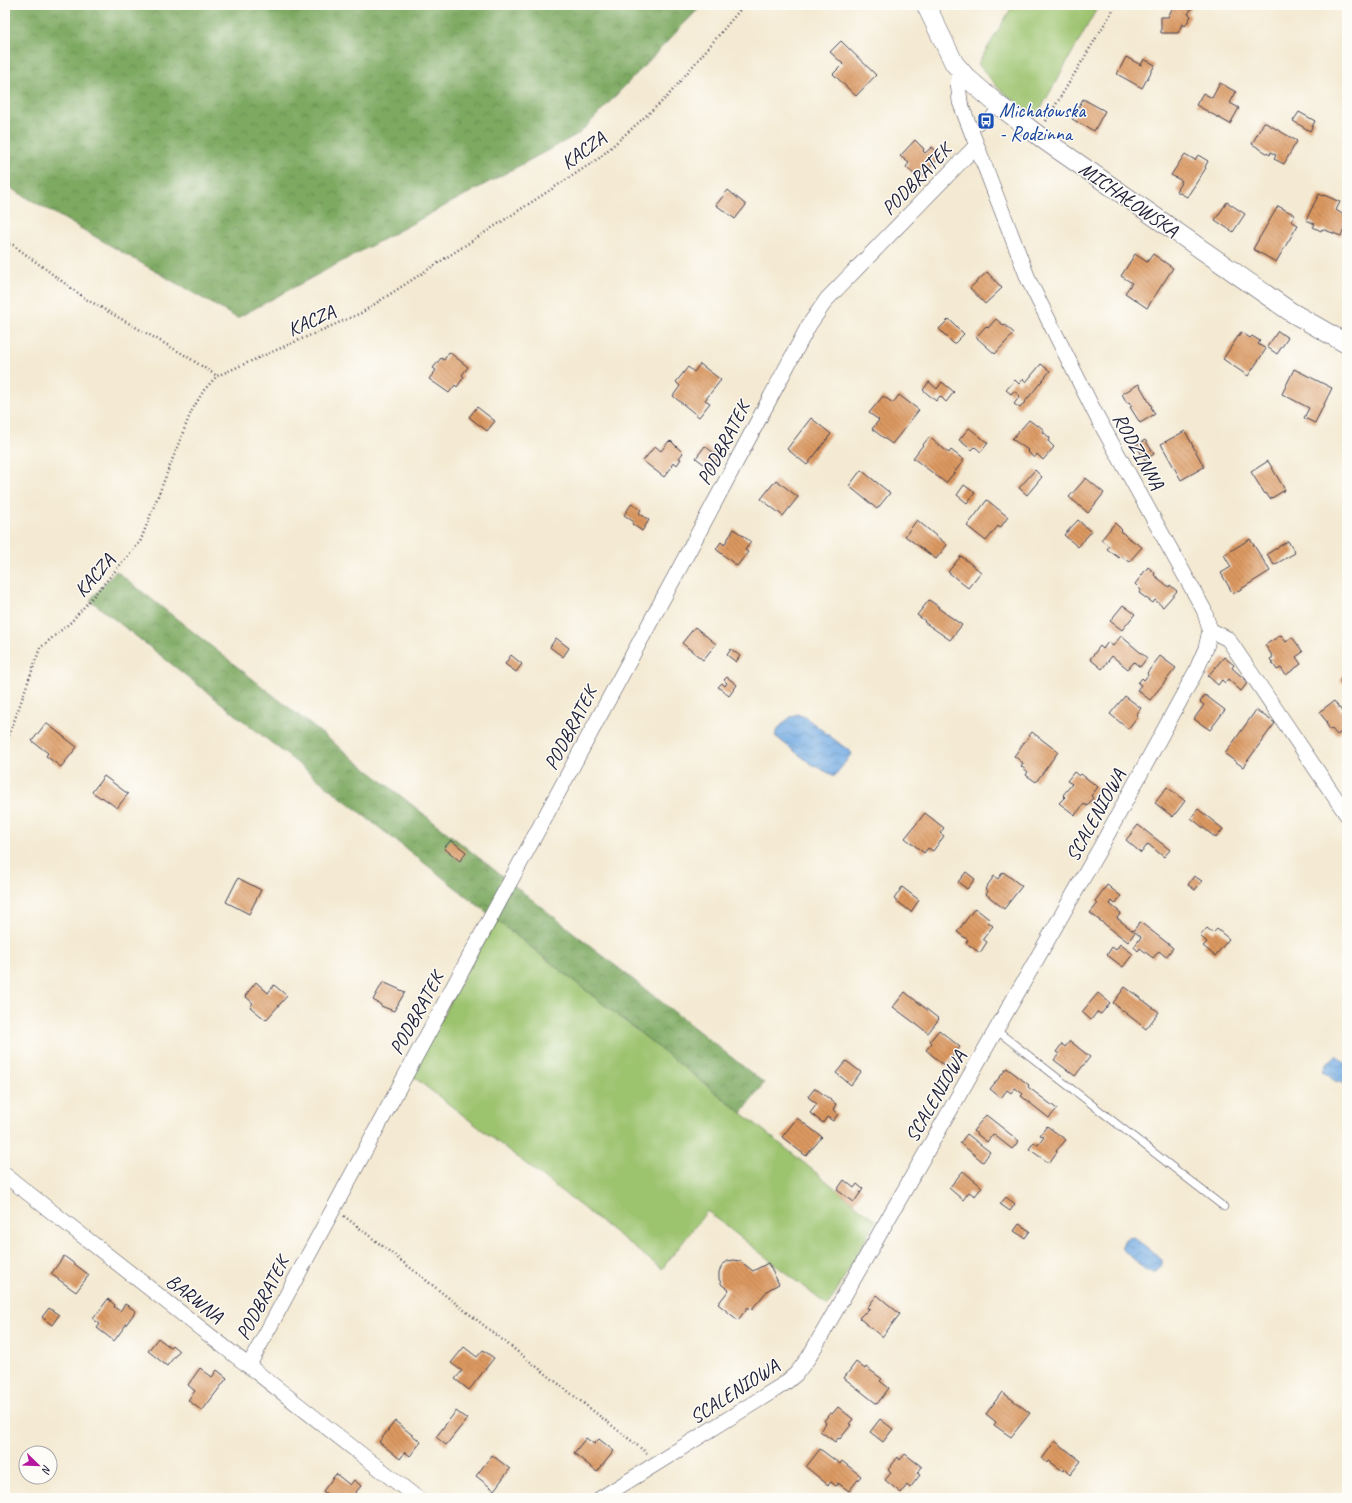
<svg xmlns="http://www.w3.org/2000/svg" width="1352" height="1503" font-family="Caveat,sans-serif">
<defs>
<pattern id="forest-crowns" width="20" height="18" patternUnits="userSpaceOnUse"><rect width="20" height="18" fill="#7da961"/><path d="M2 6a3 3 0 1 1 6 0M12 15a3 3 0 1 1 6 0" fill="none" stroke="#668951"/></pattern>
<pattern id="water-waves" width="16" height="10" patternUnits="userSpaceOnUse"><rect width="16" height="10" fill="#74ace3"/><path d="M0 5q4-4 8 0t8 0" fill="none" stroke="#5f8cb9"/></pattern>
<pattern id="building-back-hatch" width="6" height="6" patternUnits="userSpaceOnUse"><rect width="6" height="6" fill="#dc9860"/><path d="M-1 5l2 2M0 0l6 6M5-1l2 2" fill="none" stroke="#b27c50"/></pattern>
</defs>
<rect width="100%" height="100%" fill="#fdfcf7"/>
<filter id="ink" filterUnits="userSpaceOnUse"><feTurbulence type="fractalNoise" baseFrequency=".025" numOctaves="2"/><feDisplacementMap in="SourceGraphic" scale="8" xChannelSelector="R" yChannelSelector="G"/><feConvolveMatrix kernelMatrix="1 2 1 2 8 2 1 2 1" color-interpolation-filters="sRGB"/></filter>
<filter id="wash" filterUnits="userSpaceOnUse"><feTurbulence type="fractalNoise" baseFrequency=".012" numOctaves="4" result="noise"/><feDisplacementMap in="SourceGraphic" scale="16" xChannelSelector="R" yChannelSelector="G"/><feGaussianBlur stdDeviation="0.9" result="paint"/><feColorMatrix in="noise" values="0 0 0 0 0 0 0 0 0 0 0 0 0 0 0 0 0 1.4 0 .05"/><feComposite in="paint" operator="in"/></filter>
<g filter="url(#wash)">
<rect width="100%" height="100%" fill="#f4ead3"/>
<g fill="#9cc36e" stroke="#5f7254">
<polygon points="1013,5 1099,5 1036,117 999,89 978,64"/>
<polygon points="495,919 742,1113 876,1221 828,1306 707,1211 662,1269 411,1075"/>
</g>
<g fill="url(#forest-crowns)" stroke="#50664e">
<polygon points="5,5 702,5 580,133 237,318 5,185"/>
<polygon points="116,571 764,1083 742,1113 90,600"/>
</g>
<g fill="url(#water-waves)" stroke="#4b678f">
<path d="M797,714L805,717L852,753L835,776L811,764L775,736C778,726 789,717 797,714Z"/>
<polygon points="1336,1055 1347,1064 1347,1086 1341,1082 1335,1081 1323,1071 1328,1063"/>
<polygon points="1133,1237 1162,1259 1162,1264 1156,1272 1147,1271 1121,1248 1125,1239"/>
</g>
<g id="blocks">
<g fill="url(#building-back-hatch)">
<polygon points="1174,5 1192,5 1193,6 1188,14 1191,16 1185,26 1182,24 1178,33 1161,33 1161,17 1168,17"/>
<polygon points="841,41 876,75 856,96 833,74 843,64 830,52"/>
<polygon points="1126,57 1141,65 1144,59 1155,65 1142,88 1117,74"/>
<polygon points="1220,83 1236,92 1230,103 1239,108 1230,124 1196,105 1203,93 1212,98"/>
<polygon points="1083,99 1105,111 1094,131 1072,119"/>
<polygon points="1299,112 1315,121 1310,131 1293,121"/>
<polygon points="1264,122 1297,141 1284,164 1274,159 1276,155 1271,152 1270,155 1252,144"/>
<polygon points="915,140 924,149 923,151 925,153 932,147 941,156 919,179 906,167 909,163 900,156"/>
<polygon points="1185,154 1195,160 1198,155 1208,161 1205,167 1206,168 1187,197 1176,191 1182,181 1171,175"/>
<polygon points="728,190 746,205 735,219 716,205"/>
<polygon points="1319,194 1323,196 1324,195 1340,202 1336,210 1347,217 1347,223 1341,236 1322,229 1321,231 1313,227 1315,224 1306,220"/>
<polygon points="1227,202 1245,214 1233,232 1215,220"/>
<polygon points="1278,206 1295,215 1291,221 1298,225 1276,262 1253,249"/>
<polygon points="1135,254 1147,262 1153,254 1173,268 1147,308 1125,293 1132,283 1121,276"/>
<polygon points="987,272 1002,288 985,304 970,288"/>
<polygon points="949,319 964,334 954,344 939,329"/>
<polygon points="996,319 1003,325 1004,324 1014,333 995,354 976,337 986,326 988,328"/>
<polygon points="1278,331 1288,338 1277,354 1267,347"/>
<polygon points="1241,332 1250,338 1252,336 1260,341 1258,344 1266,349 1248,376 1223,359"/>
<polygon points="449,352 468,367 462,375 464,377 457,387 455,385 449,393 429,379 436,370 433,368 441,358 444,360"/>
<polygon points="700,364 721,380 705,400 710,403 699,417 673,396 680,386 676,382 688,367 694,372"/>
<polygon points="1041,364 1050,371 1020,408 1014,404 1020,396 1014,391 1011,394 1006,390 1015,380 1019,384 1023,379 1026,382"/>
<polygon points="1294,369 1332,388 1315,423 1304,418 1309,408 1282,394"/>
<polygon points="929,382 937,389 942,382 954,392 946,402 940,396 936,401 923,390"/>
<polygon points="1139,384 1152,407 1151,407 1155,414 1140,423 1130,407 1132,406 1129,402 1127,403 1122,394"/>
<polygon points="899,395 919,410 892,444 872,429 879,420 869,413 883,396 893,403"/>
<polygon points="477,407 495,421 487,431 469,417"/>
<polygon points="811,418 831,434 807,465 787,449"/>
<polygon points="1029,420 1037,426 1038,425 1044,430 1043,432 1050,438 1048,441 1054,447 1043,460 1037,454 1034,458 1027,451 1028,450 1012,439"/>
<polygon points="969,428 988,443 981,452 975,447 972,450 959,440"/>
<polygon points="1185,431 1204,467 1181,480 1161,444"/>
<polygon points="929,437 949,453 951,450 964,460 946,483 913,458"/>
<polygon points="1145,440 1154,454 1145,460 1136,445"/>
<polygon points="669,441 670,442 671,441 683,453 679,458 681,459 677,465 674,462 671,466 672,467 664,477 643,461 655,446 661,451"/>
<polygon points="705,446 719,457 710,469 696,458"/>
<polygon points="1268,461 1285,490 1270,499 1266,493 1265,494 1251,472"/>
<polygon points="861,470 890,493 877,509 849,486"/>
<polygon points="1035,470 1042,477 1027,495 1019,488"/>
<polygon points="1086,478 1104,493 1088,513 1069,497"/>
<polygon points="776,480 798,497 783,516 761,499"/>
<polygon points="964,485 975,493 967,503 957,495"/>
<polygon points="987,500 1008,517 1000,528 998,526 986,541 967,526"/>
<polygon points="632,503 641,510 639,513 649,520 642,531 632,524 634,522 624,515"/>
<polygon points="917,520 947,545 936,559 905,536"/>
<polygon points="1078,520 1091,532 1078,547 1064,535"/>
<polygon points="1115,523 1122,530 1121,531 1127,537 1142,547 1129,562 1121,556 1119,558 1107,549 1109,546 1101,540"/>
<polygon points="734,529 751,542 745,550 748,552 737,566 716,549 721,542 724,545"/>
<polygon points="1250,539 1270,571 1233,594 1221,573 1231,567 1224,555"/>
<polygon points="1288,541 1295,553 1274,565 1267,554"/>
<polygon points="961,556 981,572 968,588 948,572"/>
<polygon points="1148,567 1155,573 1154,575 1169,587 1170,585 1177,591 1163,607 1155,600 1153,603 1139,593 1141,590 1135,584"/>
<polygon points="929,600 939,607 938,608 962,625 950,640 924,622 925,621 917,615"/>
<polygon points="1123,605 1135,614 1122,630 1110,621"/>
<polygon points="695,627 716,644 703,660 682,643"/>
<polygon points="1281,635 1286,642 1292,637 1303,652 1296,657 1301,664 1286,675 1281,668 1277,670 1270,659 1273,657 1265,645"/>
<polygon points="1121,636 1147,658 1140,667 1134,662 1128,669 1112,656 1102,669 1090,659 1100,646 1103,649 1108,642 1113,646"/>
<polygon points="556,638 569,648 563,657 550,647"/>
<polygon points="731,649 740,656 736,662 727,655"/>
<polygon points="511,655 522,664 516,672 505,664"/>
<polygon points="1160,656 1176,668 1150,700 1137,690 1141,685 1138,683 1142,678 1144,680 1148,675 1147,673"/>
<polygon points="1224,657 1234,665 1232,668 1248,682 1241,691 1228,679 1225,683 1222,680 1218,685 1208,676"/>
<polygon points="1347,669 1347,685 1340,681"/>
<polygon points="727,677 737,685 729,696 718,687 722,683 725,686 727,683 724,680"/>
<polygon points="1205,695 1225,710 1210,730 1194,719 1204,705 1200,702"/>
<polygon points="1125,696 1141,708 1136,715 1138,716 1128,729 1110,714"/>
<polygon points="1334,701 1347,718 1346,719 1347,721 1347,728 1337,735 1332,729 1330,730 1326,723 1327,722 1319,712"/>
<polygon points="1256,710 1275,723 1243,767 1225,754"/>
<polygon points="46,723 77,747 61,767 46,756 48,753 32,741"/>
<polygon points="1032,732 1058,752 1036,782 1026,775 1028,772 1021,766 1023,763 1014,756"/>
<polygon points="1074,772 1079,776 1081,774 1098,787 1091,796 1093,798 1087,806 1084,804 1075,815 1059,803 1065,797 1063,795 1072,784 1067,781"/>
<polygon points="104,776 128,794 117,808 102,797 101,798 92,792"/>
<polygon points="1167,787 1185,801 1173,817 1155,803"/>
<polygon points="1198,809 1223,829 1216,838 1191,818"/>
<polygon points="925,813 944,828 940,833 944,836 933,851 928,848 924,853 905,838"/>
<polygon points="1138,825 1170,850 1164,857 1148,844 1141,853 1126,840"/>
<polygon points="451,840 466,852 460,861 444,848"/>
<polygon points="966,872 975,879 967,889 958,882"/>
<polygon points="1003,872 1022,886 1004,909 986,894 988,891 985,889 994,876 998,879"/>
<polygon points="1194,876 1202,881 1195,890 1188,885"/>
<polygon points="238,878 261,890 249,914 226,902"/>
<polygon points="1107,885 1121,896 1115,904 1112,901 1110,904 1121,913 1117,918 1133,931 1140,922 1166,942 1173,948 1166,957 1159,951 1153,958 1140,948 1138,951 1134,947 1141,937 1135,932 1128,942 1090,913 1098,903 1095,901"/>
<polygon points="902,887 919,900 911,912 894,899"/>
<polygon points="975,908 989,919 987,921 993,926 983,939 987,942 980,953 966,943 968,940 957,932"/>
<polygon points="1207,928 1213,933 1217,929 1229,939 1215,956 1203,946 1207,942 1200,936"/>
<polygon points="1120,944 1133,954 1123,967 1107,955 1112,947 1116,950"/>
<polygon points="256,982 268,993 274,985 287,996 266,1020 250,1007 253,1003 245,996"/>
<polygon points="383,982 405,992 394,1011 381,1006 380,1004 373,1000"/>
<polygon points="1125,987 1159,1012 1146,1029 1113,1003"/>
<polygon points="905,992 939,1019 928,1033 893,1007"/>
<polygon points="1098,993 1110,1003 1101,1014 1097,1012 1091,1020 1082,1012"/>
<polygon points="939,1030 960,1047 945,1066 926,1050 932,1043 930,1041"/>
<polygon points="1070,1041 1090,1057 1075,1076 1054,1060 1059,1054 1056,1052 1062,1044 1065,1047"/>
<polygon points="846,1061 861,1072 851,1085 836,1073"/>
<polygon points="1007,1068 1029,1085 1028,1087 1057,1109 1049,1118 1021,1096 1023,1094 1015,1088 1011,1093 1007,1090 1001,1098 990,1089"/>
<polygon points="815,1088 836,1104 833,1110 838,1114 833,1121 827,1117 823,1123 810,1113 817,1104 808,1097"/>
<polygon points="986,1115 1019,1141 1012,1149 993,1134 987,1142 973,1131"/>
<polygon points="797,1118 822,1137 806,1156 782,1137"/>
<polygon points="1047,1126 1066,1140 1056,1151 1057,1152 1049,1163 1029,1149 1034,1142 1038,1145 1044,1137 1040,1135"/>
<polygon points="967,1134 990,1152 983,1162 960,1143"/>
<polygon points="963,1171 982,1187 975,1196 969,1192 963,1200 949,1188"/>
<polygon points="844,1180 854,1188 857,1184 863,1189 854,1202 837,1190"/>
<polygon points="1006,1197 1015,1204 1010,1211 1000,1204"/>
<polygon points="1019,1224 1030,1231 1025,1238 1014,1231"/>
<polygon points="64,1256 89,1275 76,1292 51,1274"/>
<polygon points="734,1260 740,1261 753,1271 768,1263 779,1284 768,1290 751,1310 748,1307 738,1320 718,1304 729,1290 722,1285 719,1279 719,1272 722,1265 728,1261"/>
<polygon points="877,1295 900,1314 882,1337 859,1318 865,1312 866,1313 870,1309 867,1308"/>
<polygon points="108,1299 115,1305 114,1307 120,1311 125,1304 136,1311 114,1341 97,1328 100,1324 93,1319"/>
<polygon points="49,1308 59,1315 52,1325 42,1317"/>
<polygon points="158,1338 170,1347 172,1345 179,1351 167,1366 148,1351"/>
<polygon points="464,1347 477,1357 483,1350 494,1358 469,1390 455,1379 462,1371 451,1363"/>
<polygon points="856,1362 865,1369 866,1367 882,1379 880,1381 889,1388 877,1404 844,1378"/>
<polygon points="200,1368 212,1377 217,1370 227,1378 202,1411 188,1400 195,1391 188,1385"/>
<polygon points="1002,1392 1030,1413 1011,1437 994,1425 996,1422 986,1414"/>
<polygon points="838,1407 853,1419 849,1424 851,1425 840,1439 838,1438 835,1442 820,1431 826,1423 824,1421 830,1413 832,1414"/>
<polygon points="456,1411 467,1419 446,1445 436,1437"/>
<polygon points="880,1419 893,1429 883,1442 870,1432"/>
<polygon points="395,1421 421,1442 410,1456 405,1452 400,1459 379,1442"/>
<polygon points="586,1438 594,1444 599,1439 614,1451 597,1472 574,1453"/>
<polygon points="1055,1441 1081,1461 1070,1475 1064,1469 1063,1471 1049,1461 1048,1463 1042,1459"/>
<polygon points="820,1449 840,1464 842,1461 861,1476 849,1491 838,1483 836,1486 831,1482 828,1485 806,1467"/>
<polygon points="905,1454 922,1467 917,1473 920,1475 910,1488 907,1485 901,1493 885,1480 891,1473 888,1470 898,1457 900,1460"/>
<polygon points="492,1455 510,1469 494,1490 476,1476"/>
<polygon points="336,1474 350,1485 354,1480 361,1486 351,1498 332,1498 323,1491"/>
</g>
</g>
</g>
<g filter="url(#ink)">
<use href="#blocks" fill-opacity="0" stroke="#424052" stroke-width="1"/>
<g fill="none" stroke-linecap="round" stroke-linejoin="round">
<g stroke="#424052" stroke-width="8">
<g id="service">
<polyline points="971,132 986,121 996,105"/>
<polyline points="996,1030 1224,1207"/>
</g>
</g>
<g stroke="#424052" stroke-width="16">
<g id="minor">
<polyline points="1210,630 1228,639 1347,815"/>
<polyline points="5,1175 417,1498"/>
<polyline points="249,1365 686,556 809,325 827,299 976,146"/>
<polyline points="601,1498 784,1384 796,1374 809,1357 1099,850 1196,671 1206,648 1210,630 1204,610 1096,415 1029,281 960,102 958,82 961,72"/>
</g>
</g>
<g stroke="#424052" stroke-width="20">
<polyline id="tertiary" points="926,5 954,63 966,77 997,104 1047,142 1118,191 1291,312 1347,344"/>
</g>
<g stroke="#424052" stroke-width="2.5" stroke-dasharray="1 3" stroke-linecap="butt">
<polyline points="1046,121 1116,5"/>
<polyline points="5,243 13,245 86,299 183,354 217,376"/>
<polyline points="5,747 40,648 71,622 140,542 191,412 204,390 217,376 361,313 598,159 667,97 744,5"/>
<polyline points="344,1216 647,1453"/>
</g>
<use href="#service" stroke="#fff" stroke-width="7"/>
<use href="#minor" stroke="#fff" stroke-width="15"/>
<use href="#tertiary" stroke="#fff" stroke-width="19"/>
</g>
</g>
<defs>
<g id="bus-square" transform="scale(0.9)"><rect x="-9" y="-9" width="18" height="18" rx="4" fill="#1a4fb4" stroke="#fdfcf7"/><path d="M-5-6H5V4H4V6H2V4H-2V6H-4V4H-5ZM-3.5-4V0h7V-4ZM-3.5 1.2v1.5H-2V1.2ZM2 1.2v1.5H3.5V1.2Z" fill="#fff"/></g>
</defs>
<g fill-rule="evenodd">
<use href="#bus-square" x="986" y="121"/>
</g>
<g text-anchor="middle" stroke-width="3" stroke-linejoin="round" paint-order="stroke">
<g font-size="20" fill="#164399" stroke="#fdfcf7" text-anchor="start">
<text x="999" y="117">Michałowska<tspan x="999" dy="23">- Rodzinna</tspan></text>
</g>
<g font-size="20" fill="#22223b" stroke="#fdfcf7">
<text transform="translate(583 150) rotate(-36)" y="7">KACZA</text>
<text transform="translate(916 179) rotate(-46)" y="7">PODBRATEK</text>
<text transform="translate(1129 199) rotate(35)" y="7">MICHAŁOWSKA</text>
<text transform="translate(311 320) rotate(-24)" y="7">KACZA</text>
<text transform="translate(723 443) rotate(-62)" y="7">PODBRATEK</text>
<text transform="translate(1139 451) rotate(61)" y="7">RODZINNA</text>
<text transform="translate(94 575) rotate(-49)" y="7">KACZA</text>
<text transform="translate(570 728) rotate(-62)" y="7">PODBRATEK</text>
<text transform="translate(1095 815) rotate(-61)" y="7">SCALENIOWA</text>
<text transform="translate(416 1013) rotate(-61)" y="7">PODBRATEK</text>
<text transform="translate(935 1096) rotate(-60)" y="7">SCALENIOWA</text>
<text transform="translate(195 1298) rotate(38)" y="7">BARWNA</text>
<text transform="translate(262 1298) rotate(-62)" y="7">PODBRATEK</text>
<text transform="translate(734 1391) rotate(-33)" y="7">SCALENIOWA</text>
</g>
</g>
<rect width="1352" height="1503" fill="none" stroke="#fdfcf7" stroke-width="20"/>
<g transform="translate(38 1465) rotate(113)"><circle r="19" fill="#fdfcf7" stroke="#a5a5ac"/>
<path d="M0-3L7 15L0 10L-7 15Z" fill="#b5179e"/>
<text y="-6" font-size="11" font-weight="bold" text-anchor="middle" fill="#22223b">N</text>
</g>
</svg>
